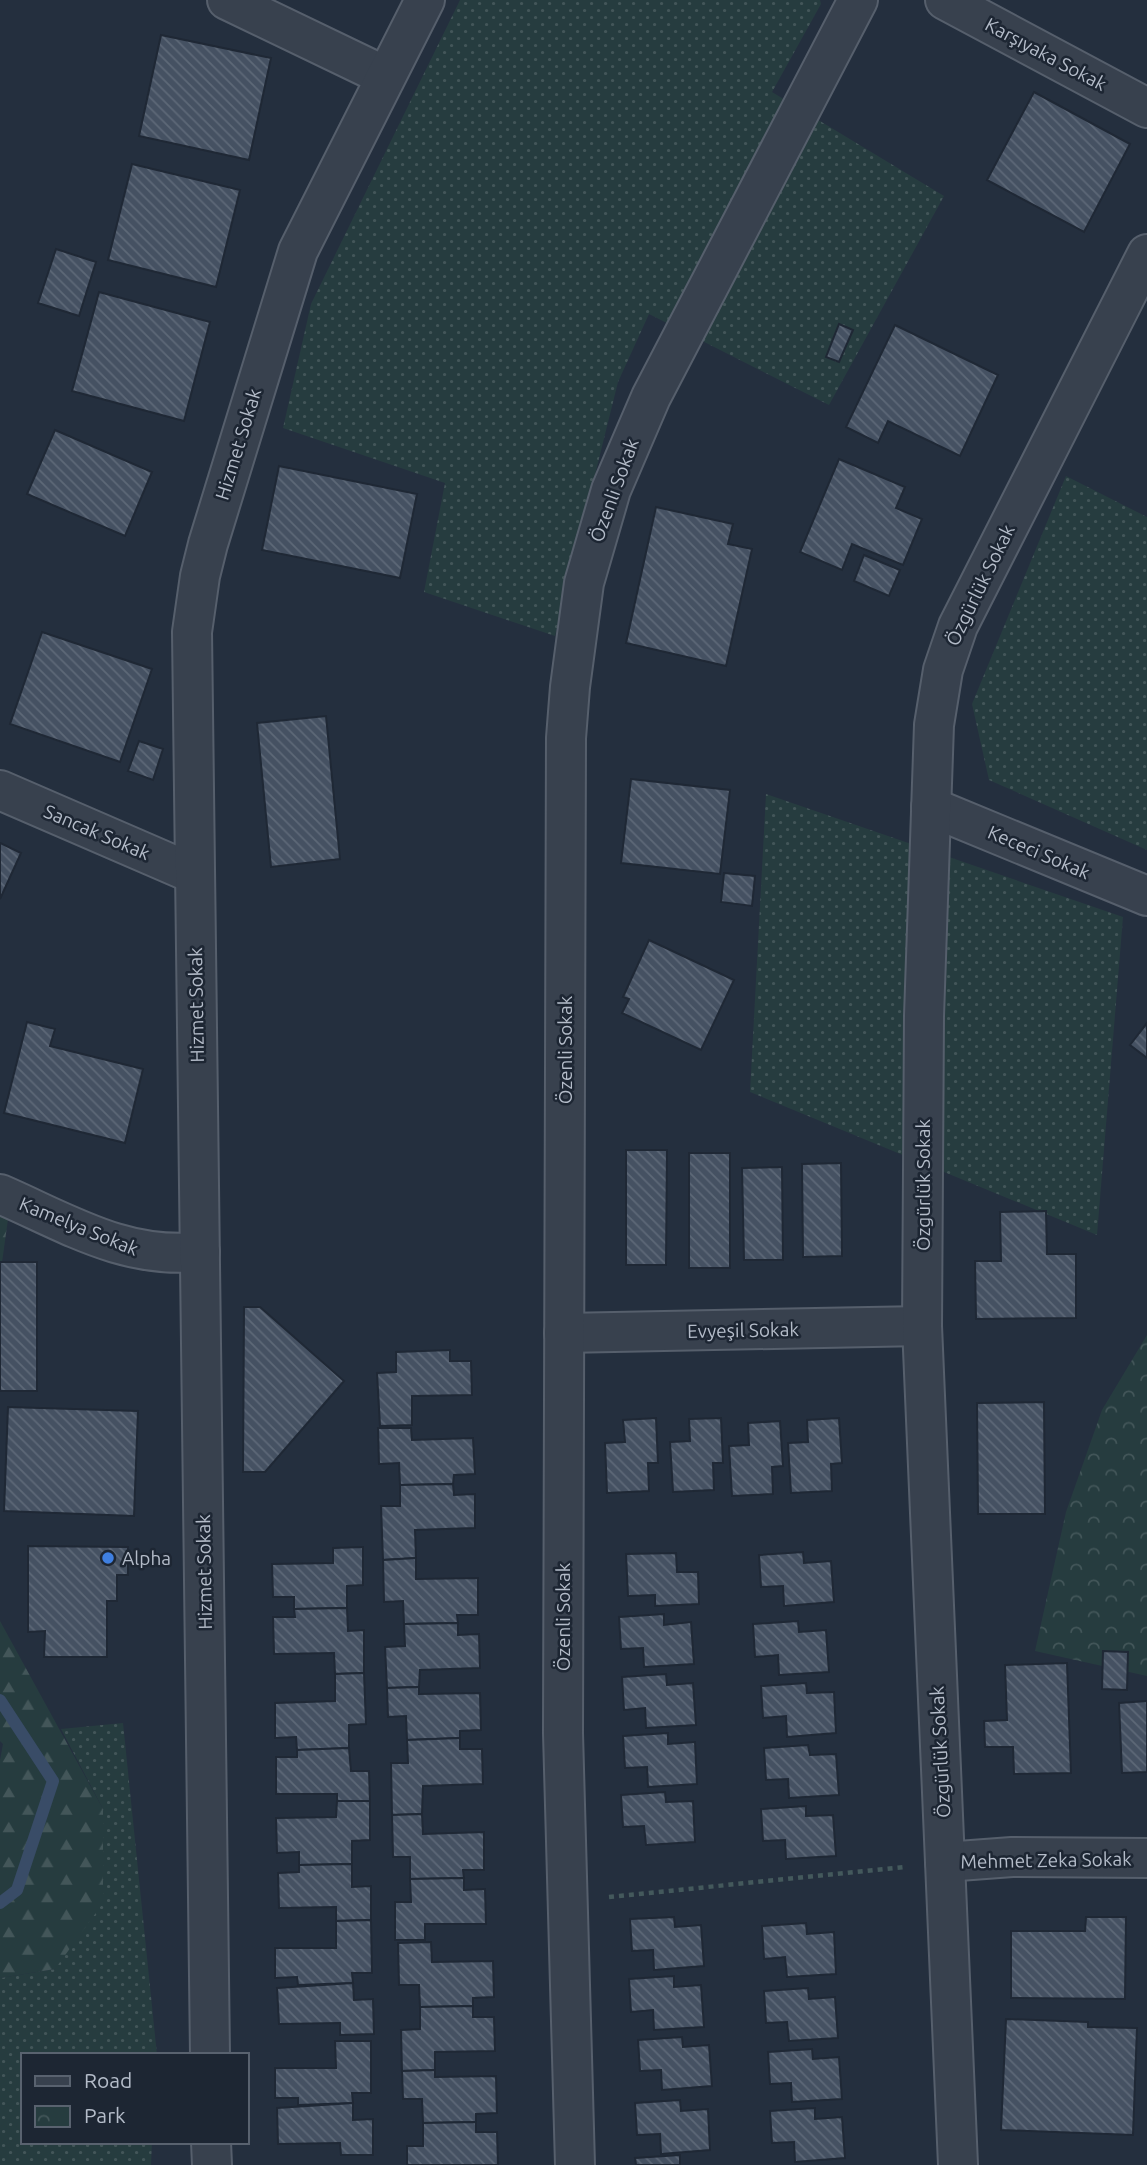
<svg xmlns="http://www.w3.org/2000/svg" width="1147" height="2165" font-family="Ubuntu,sans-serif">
<defs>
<pattern id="grass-dots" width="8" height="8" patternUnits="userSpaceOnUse" patternTransform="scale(1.75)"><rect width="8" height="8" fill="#263c3f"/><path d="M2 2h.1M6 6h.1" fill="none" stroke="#435659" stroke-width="1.8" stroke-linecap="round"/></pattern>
<pattern id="forest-firs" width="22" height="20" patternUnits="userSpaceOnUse" patternTransform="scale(1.75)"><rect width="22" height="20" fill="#263c3f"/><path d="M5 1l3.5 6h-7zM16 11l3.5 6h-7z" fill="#435659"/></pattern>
<pattern id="park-crowns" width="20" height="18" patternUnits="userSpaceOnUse" patternTransform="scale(1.75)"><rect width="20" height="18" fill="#263c3f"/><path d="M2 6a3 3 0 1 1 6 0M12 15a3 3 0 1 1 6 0" fill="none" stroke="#435659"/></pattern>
<pattern id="building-back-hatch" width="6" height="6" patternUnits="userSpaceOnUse" patternTransform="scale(1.75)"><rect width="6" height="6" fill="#455162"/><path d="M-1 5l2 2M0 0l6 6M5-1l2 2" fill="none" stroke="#5d6877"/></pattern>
</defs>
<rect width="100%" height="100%" fill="#242f3e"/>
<g fill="url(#grass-dots)">
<polygon points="460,0 820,0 821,4 772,92 944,196 829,405 649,314 618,382 555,636 424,592 445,483 283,428 311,304"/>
<polygon points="1066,476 1147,517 1147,850 989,780 972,704"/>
<polygon points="766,794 1123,917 1097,1235 750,1092"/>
<polygon points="123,1723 157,2055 23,2055 23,2142 152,2142 151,2165 0,2165 0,1978 55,1969 103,1809 61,1729"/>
</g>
<g fill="url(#forest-firs)">
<polygon points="0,1216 8,1219 0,1277"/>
<polygon points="0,1621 103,1809 103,1903 55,1969 0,1978 0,1760 3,1744 0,1741"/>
</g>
<polygon fill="url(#park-crowns)" points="1147,1335 1147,1676 1035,1651 1066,1512 1102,1410"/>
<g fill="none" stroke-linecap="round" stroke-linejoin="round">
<polyline stroke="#394c67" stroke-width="12" points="0,1700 53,1781 17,1890 0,1903"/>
</g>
<g fill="url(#building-back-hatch)" stroke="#1f2835" stroke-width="2">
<polygon points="161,35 271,58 249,160 139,136"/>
<polygon points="1034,92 1130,144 1084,232 987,180"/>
<polygon points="132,164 240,190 216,287 108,260"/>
<polygon points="56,249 96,262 79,316 38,303"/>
<polygon points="99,292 210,322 184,421 72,391"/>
<polygon points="839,324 853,330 839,362 826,357"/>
<polygon points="895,325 998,375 960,456 888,421 878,443 846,427"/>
<polygon points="55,430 152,472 125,536 27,494"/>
<polygon points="839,459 905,487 896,508 922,519 903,565 852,544 842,570 800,552"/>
<polygon points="279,466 417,494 400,578 262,550"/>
<polygon points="656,507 733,524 728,544 752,549 726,666 626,643"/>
<polygon points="864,555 900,570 889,596 854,581"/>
<polygon points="42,632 152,669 120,762 10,724"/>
<polygon points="326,716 340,859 271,867 257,723"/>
<polygon points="139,741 163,749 153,780 128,771"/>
<polygon points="631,779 730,790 720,874 621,863"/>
<polygon points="0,843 21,853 0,899"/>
<polygon points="724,873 755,876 752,906 721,902"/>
<polygon points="649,940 734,980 701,1050 622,1013 629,999 623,997"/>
<polygon points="27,1022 55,1029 50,1046 143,1069 125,1143 4,1113"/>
<polygon points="1147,1023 1147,1058 1130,1045"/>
<polygon points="626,1150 667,1150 666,1265 626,1265"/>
<rect x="689" y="1153" width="41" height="115"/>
<polygon points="841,1163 842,1256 803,1257 802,1164"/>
<polygon points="782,1167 783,1260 744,1260 742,1168"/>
<polygon points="1046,1211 1047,1254 1076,1254 1076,1318 976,1319 975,1261 1001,1261 1000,1212"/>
<rect x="0" y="1262" width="37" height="129"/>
<polygon points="244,1307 260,1307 344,1381 265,1472 243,1472"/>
<polygon points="450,1350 450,1361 471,1361 472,1395 412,1396 412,1425 380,1426 377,1373 396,1372 396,1352"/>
<polygon points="1044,1402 1045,1514 978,1514 977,1403"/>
<polygon points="8,1407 138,1411 134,1516 4,1511"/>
<polygon points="656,1418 658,1463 648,1463 649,1491 607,1493 605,1443 625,1442 623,1420"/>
<polygon points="721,1418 723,1463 713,1463 714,1490 673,1492 670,1442 690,1441 689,1419"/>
<polygon points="839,1418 842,1463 831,1464 832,1491 791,1493 788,1443 808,1442 807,1420"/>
<polygon points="780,1421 783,1466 772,1467 773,1494 732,1496 729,1446 749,1445 748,1423"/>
<polygon points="378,1428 411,1428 412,1440 473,1438 475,1474 454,1475 453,1484 400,1485 399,1463 379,1464"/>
<polygon points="453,1484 454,1495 475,1494 475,1528 415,1530 416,1558 383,1560 381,1506 400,1506 400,1485"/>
<polygon points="28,1546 128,1547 128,1575 117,1575 117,1601 107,1601 107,1657 44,1657 45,1631 28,1632"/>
<polygon points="363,1547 363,1585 347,1586 347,1608 294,1609 294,1597 273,1597 272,1564 333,1563 333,1548"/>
<polygon points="803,1552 804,1563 831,1561 834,1602 784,1606 783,1586 761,1587 759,1555"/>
<polygon points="676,1553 677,1572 698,1572 699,1604 655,1606 655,1595 628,1596 626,1554"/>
<polygon points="416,1558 416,1579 478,1578 478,1615 457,1615 458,1623 404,1624 403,1601 384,1602 383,1560"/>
<polygon points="347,1608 348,1631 364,1630 364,1673 335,1674 334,1653 274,1654 273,1617 295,1617 294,1609"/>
<polygon points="664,1614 664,1625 691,1622 694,1664 644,1667 643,1648 621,1649 619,1617"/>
<polygon points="798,1621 799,1632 826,1630 829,1672 779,1675 778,1655 755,1657 753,1624"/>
<polygon points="458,1623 458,1635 479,1634 480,1668 420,1670 419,1687 387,1688 385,1647 405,1646 404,1624"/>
<polygon points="1103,1651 1128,1652 1127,1690 1102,1689"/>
<polygon points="1067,1663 1071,1773 1014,1774 1013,1747 985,1747 984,1721 1007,1720 1005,1665"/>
<polygon points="364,1673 366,1724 349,1725 349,1748 297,1750 296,1737 275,1738 275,1703 335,1701 335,1674"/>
<polygon points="666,1674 667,1685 693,1683 696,1725 646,1728 645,1708 624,1710 622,1677"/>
<polygon points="806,1683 807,1693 834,1692 836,1733 787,1737 786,1716 763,1718 761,1686"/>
<polygon points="419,1687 419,1694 480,1693 481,1730 460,1731 460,1738 407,1740 406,1716 388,1717 387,1688"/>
<polygon points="1147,1701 1147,1772 1122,1773 1119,1703"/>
<polygon points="668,1733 668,1744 695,1742 697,1784 648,1787 647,1767 625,1768 623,1736"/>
<polygon points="460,1738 460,1749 482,1749 483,1784 423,1786 422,1814 392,1815 391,1763 408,1763 407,1740"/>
<polygon points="808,1745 810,1755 836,1754 839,1795 789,1798 788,1779 766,1780 764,1748"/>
<polygon points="349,1748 351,1771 369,1771 370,1801 337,1801 337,1794 276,1794 276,1757 297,1757 297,1750"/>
<polygon points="665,1792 666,1802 693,1801 695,1842 646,1845 644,1826 623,1827 621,1795"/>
<polygon points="337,1801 370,1801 370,1840 352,1841 352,1864 299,1865 299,1852 277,1853 276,1818 336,1817"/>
<polygon points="806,1806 806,1816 833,1815 836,1856 786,1859 785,1840 763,1841 761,1809"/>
<polygon points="422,1814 423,1834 484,1832 484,1870 463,1870 464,1878 410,1879 410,1857 393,1857 392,1815"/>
<polygon points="352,1864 352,1887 371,1886 371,1920 336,1921 336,1907 279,1908 278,1873 299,1872 299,1865"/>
<polygon points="464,1878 464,1890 485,1889 486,1924 425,1924 425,1940 395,1940 395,1902 411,1902 410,1879"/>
<polygon points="674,1917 675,1927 701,1925 704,1966 654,1970 653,1950 632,1951 630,1919"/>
<polygon points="1086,1917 1126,1917 1125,1999 1011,1998 1011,1931 1085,1931"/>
<polygon points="371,1920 372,1973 352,1973 353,1983 298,1985 297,1977 275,1978 275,1948 336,1948 336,1921"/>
<polygon points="806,1923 807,1934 834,1932 836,1974 787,1977 785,1957 764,1959 762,1926"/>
<polygon points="431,1942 432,1962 493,1961 494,1997 473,1998 473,2006 420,2007 419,1985 399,1985 398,1943"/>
<polygon points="674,1976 674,1987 701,1985 704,2027 654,2030 653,2010 631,2012 629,1979"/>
<polygon points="353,1983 354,2000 373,1999 374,2034 340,2035 340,2023 279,2024 277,1988"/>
<polygon points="808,1988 809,1999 835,1997 838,2038 789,2041 787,2022 766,2023 764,1991"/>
<polygon points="473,2006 473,2017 494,2017 495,2051 435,2052 435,2070 402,2071 401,2030 420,2029 420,2007"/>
<polygon points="1006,2019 1088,2022 1088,2027 1137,2028 1133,2135 1001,2130"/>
<polygon points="682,2037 683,2047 709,2045 712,2086 662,2090 661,2070 640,2071 638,2040"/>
<polygon points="335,2041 371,2041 371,2093 352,2093 353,2103 298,2105 298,2098 275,2098 275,2068 336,2068"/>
<polygon points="812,2049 813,2059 839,2057 842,2099 792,2102 791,2083 770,2084 768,2052"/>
<polygon points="435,2070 435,2077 496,2076 497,2113 476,2114 476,2122 423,2123 422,2099 403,2099 402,2071"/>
<polygon points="680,2100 681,2111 708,2109 710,2150 661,2154 660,2134 637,2135 635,2103"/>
<polygon points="353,2103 353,2120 373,2119 373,2155 341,2155 340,2143 278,2144 277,2108"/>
<polygon points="815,2108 815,2119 842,2117 845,2158 795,2162 794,2142 772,2143 770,2111"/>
<polygon points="476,2122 476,2132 497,2132 498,2165 407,2165 407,2146 423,2146 423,2123"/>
<polygon points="680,2155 680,2165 636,2165 635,2158"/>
</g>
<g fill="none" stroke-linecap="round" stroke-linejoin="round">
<g stroke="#565f6c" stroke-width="42">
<g id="minor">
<polyline points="227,0 385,76"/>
<polyline points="945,0 1147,108"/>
<polyline points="0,790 194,874"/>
<polyline points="931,807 1147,896"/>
<path d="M0,1194C69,1224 123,1259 200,1252"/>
<polyline points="564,1333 922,1326"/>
<polyline points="945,1862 1012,1857 1147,1858"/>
<polyline points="210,2055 192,632 200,576 208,544 298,251 425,0"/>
<polyline points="211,2142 212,2165"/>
<polyline points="575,2165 563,1733 566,738 570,687 584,583 611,490 651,397 858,0"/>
<polyline points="958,2165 922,1326 924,1016 934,725 943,670 958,626 1147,254"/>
</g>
</g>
<polyline stroke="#44595c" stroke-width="4.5" stroke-dasharray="5 5" stroke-linecap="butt" points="609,1897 904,1867"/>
<use href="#minor" stroke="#38414e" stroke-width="38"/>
</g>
<circle fill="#3f7fe0" stroke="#1d2633" stroke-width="2.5" cx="108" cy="1558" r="7"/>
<g text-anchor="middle" stroke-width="5" stroke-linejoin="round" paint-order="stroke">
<g font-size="19" fill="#b4bcc9" stroke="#1d2633">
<text transform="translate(1046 54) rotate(28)" y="7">Karşıyaka Sokak</text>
<text transform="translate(238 444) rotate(-73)" y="7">Hizmet Sokak</text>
<text transform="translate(614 490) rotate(-70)" y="7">Özenli Sokak</text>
<text transform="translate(980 585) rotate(-64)" y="7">Özgürlük Sokak</text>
<text transform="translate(97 832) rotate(23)" y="7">Sancak Sokak</text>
<text transform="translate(1039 852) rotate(23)" y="7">Kececi Sokak</text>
<text transform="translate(196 1005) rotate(-91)" y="7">Hizmet Sokak</text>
<text transform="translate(565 1050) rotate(-90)" y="7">Özenli Sokak</text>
<text transform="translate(923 1185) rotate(-90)" y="7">Özgürlük Sokak</text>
<text transform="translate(79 1226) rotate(22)" y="7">Kamelya Sokak</text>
<text transform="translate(743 1330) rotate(-1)" y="7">Evyeşil Sokak</text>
<text transform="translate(204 1572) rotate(-91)" y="7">Hizmet Sokak</text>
<text transform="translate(563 1617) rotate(-90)" y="7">Özenli Sokak</text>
<text transform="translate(940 1752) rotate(-93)" y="7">Özgürlük Sokak</text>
<text transform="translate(1046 1860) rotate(-1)" y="7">Mehmet Zeka Sokak</text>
</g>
<g font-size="19" fill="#b4bcc9" stroke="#1d2633" text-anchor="start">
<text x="122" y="1565">Alpha</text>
</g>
</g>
<rect x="21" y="2053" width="228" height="91" fill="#1d2633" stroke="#59626f" stroke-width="2"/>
<rect x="35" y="2076" width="35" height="10" fill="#38414e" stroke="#59626f" stroke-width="2"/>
<text x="84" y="2088" font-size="21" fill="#b4bcc9">Road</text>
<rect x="35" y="2106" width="35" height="21" fill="url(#park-crowns)" stroke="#59626f" stroke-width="2"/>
<text x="84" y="2123" font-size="21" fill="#b4bcc9">Park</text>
</svg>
